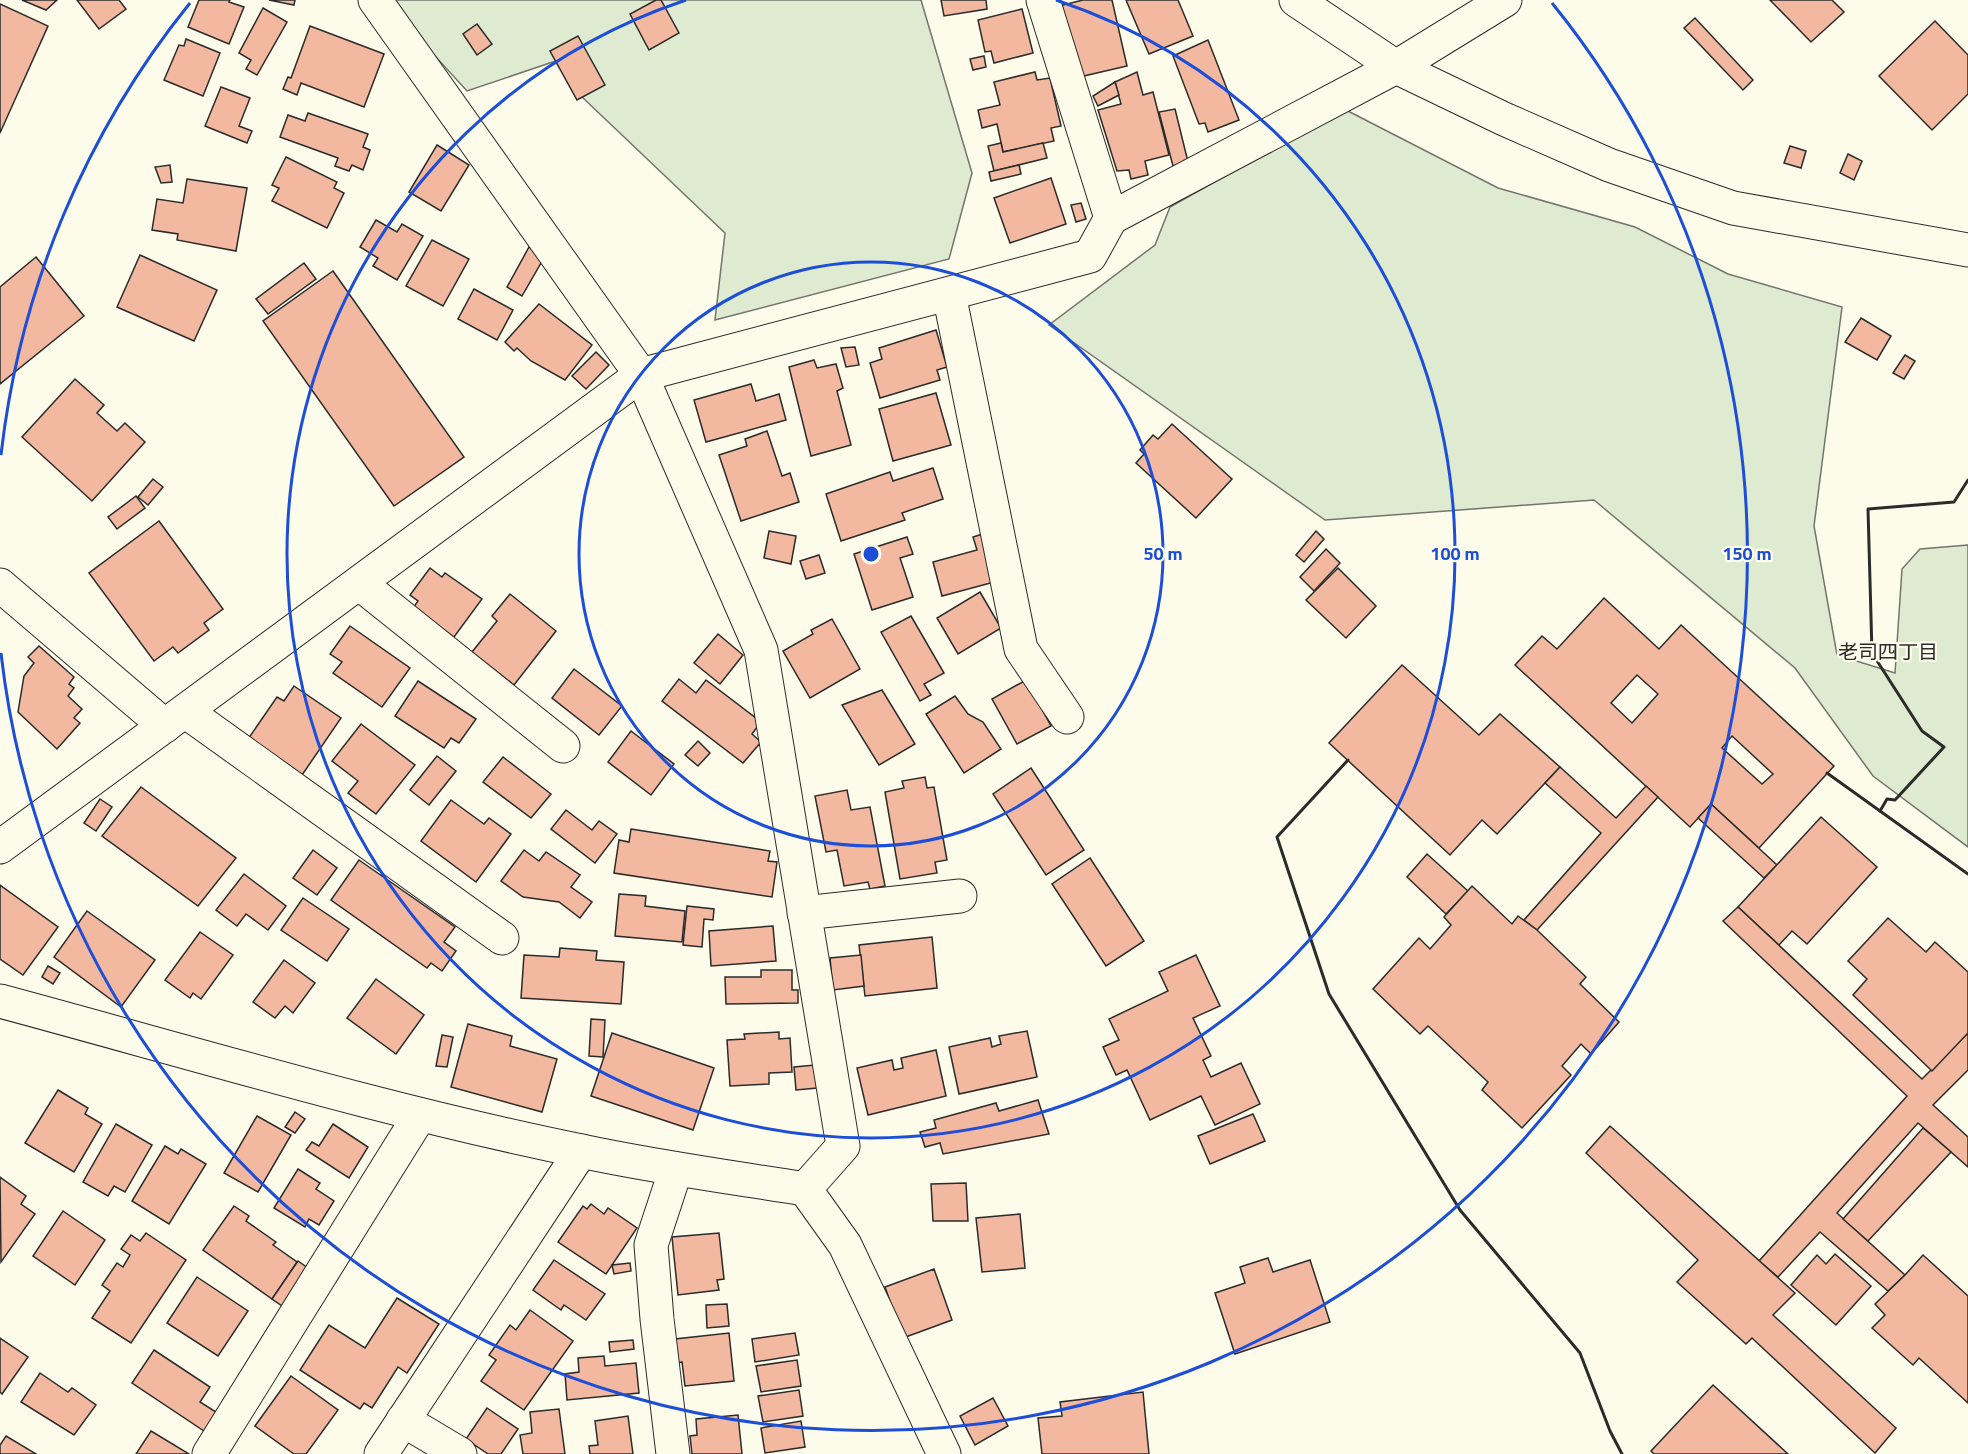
<svg xmlns="http://www.w3.org/2000/svg" width="1968" height="1454" font-family="'Titillium Web','Noto Sans JP',sans-serif">
<rect width="100%" height="100%" fill="#fdfbea"/>
<g fill="#deebd1" stroke="#74746e" stroke-width="1.5">
<polygon points="389,0 921,0 972,173 949,259 715,320 725,233 582,97 582,52 467,91 391,8"/>
<polygon points="1344,109 1498,188 1635,227 1728,274 1842,307 1814,526 1837,655 1895,673 1902,569 1920,549 1968,545 1968,847 1873,776 1795,668 1594,500 1325,520 1049,325 1155,245 1170,207"/>
</g>
<g fill="#f2b8a0" stroke="#2b2b2b" stroke-width="1.5" fill-rule="evenodd">
<polygon points="22,0 57,0 46,10"/>
<polygon points="77,0 119,0 126,9 99,29"/>
<polygon points="199,0 230,0 229,2 244,7 229,44 188,27"/>
<polygon points="269,0 295,0 294,5"/>
<polygon points="656,0 661,0 679,33 649,50 630,14"/>
<polygon points="941,0 986,0 987,9 944,16"/>
<polygon points="1083,0 1112,0 1127,66 1075,78 1059,6"/>
<polygon points="1126,0 1178,0 1193,36 1149,54"/>
<polygon points="1770,0 1832,0 1844,12 1811,42"/>
<polygon points="0,4 48,26 0,133"/>
<polygon points="263,8 287,22 257,75 246,69 251,60 239,53"/>
<polygon points="1022,9 1033,53 994,63 991,51 985,52 978,20"/>
<polygon points="1695,18 1753,80 1743,90 1684,28"/>
<polygon points="1935,21 1968,55 1968,94 1932,130 1879,76"/>
<polygon points="477,24 492,44 477,55 463,34"/>
<polygon points="310,26 384,54 364,107 301,83 297,95 283,89 288,77 291,78"/>
<polygon points="578,36 605,85 577,100 550,51"/>
<polygon points="186,39 220,53 203,96 164,80 179,45 184,46"/>
<polygon points="1208,40 1239,120 1208,132 1205,123 1199,124 1173,56"/>
<polygon points="984,56 986,67 973,70 970,59"/>
<polygon points="1035,72 1037,80 1050,78 1061,126 1051,128 1054,141 1003,152 997,124 982,128 978,110 1000,105 994,82"/>
<polygon points="1137,72 1143,95 1153,92 1169,155 1145,161 1148,175 1131,179 1129,170 1117,171 1098,110 1121,104 1115,82"/>
<polygon points="1115,82 1119,95 1098,106 1093,96"/>
<polygon points="221,87 250,98 239,126 252,131 247,143 205,126"/>
<polygon points="1175,109 1188,162 1173,166 1159,112"/>
<polygon points="308,113 368,134 363,147 370,150 363,170 352,165 349,171 335,166 338,158 280,137 288,115 305,121"/>
<polygon points="1001,143 1003,152 1043,143 1047,158 994,171 988,146"/>
<polygon points="437,145 469,165 441,211 409,192"/>
<polygon points="1790,146 1806,151 1801,168 1784,163"/>
<polygon points="1848,154 1862,161 1854,180 1840,173"/>
<polygon points="286,157 337,182 334,188 344,193 327,228 272,201 279,188 272,185"/>
<polygon points="170,165 172,182 161,183 155,167"/>
<polygon points="1019,165 1021,174 991,181 989,172"/>
<polygon points="1051,178 1066,224 1010,243 994,198"/>
<polygon points="187,179 247,188 236,251 177,240 178,234 152,230 157,199 183,203"/>
<polygon points="1081,203 1086,219 1076,222 1071,205"/>
<polygon points="376,220 397,232 402,224 423,236 397,280 373,266 378,258 360,247"/>
<polygon points="432,240 469,259 443,306 406,286"/>
<polygon points="529,247 545,256 522,296 507,287"/>
<polygon points="140,255 217,290 194,341 117,307"/>
<polygon points="36,257 84,316 0,384 0,287"/>
<polygon points="304,263 316,279 268,314 256,299"/>
<polygon points="333,271 464,457 394,506 263,321"/>
<polygon points="474,289 513,310 497,340 458,319"/>
<polygon points="539,304 592,345 565,380 531,361 517,348 514,351 505,342"/>
<polygon points="1861,318 1891,336 1877,360 1845,342"/>
<polygon points="936,330 947,367 937,370 940,380 880,398 870,363 882,359 879,348"/>
<polygon points="855,347 859,365 846,367 841,348"/>
<polygon points="596,352 609,365 586,389 572,376"/>
<polygon points="1905,355 1915,361 1904,379 1893,373"/>
<polygon points="814,360 817,368 836,364 843,388 837,391 851,445 811,456 789,367"/>
<polygon points="75,379 104,405 97,413 117,431 125,423 145,442 92,501 22,437"/>
<polygon points="751,384 756,401 779,394 786,420 706,442 694,400"/>
<polygon points="936,393 951,445 893,461 879,409"/>
<polygon points="1172,424 1232,479 1196,518 1136,463 1144,454 1140,450 1153,435 1158,439"/>
<polygon points="767,431 782,476 790,473 799,502 741,521 719,455 747,446 745,439"/>
<polygon points="933,468 943,499 902,513 905,520 841,541 826,494 890,472 893,481"/>
<polygon points="153,479 163,487 148,505 138,497"/>
<polygon points="136,496 145,508 117,529 108,517"/>
<polygon points="159,521 223,609 204,623 209,630 178,653 173,647 154,661 89,573"/>
<polygon points="769,531 796,536 791,564 764,558"/>
<polygon points="1316,531 1324,539 1304,562 1296,555"/>
<polygon points="986,533 998,581 942,596 933,562 977,550 973,537"/>
<polygon points="907,537 913,554 900,558 913,597 872,610 854,554"/>
<polygon points="1326,549 1340,563 1314,591 1300,577"/>
<polygon points="819,555 825,573 806,579 800,561"/>
<polygon points="430,568 442,577 445,573 482,599 454,637 413,608 418,601 410,595"/>
<polygon points="1338,568 1376,606 1346,638 1306,600"/>
<polygon points="980,592 1001,628 958,654 937,618"/>
<polygon points="510,594 556,631 514,685 472,652 497,621 492,616"/>
<path d="M1604,598L1659,649L1681,625L1834,766L1759,848L1711,804L1690,827L1515,665L1542,636L1557,649ZM1637,675L1658,694L1632,723L1611,703ZM1732,736L1773,774L1762,784L1722,748Z"/>
<polygon points="911,616 944,673 924,684 931,695 920,701 881,632"/>
<polygon points="832,619 860,669 810,698 783,651 813,634 811,630"/>
<polygon points="350,626 410,668 382,707 333,673 342,662 330,654"/>
<polygon points="718,634 743,655 720,684 694,663"/>
<polygon points="39,646 74,677 69,684 74,688 68,696 82,709 74,718 80,723 57,749 18,712 24,676 34,663 28,657"/>
<polygon points="1402,665 1479,735 1500,714 1560,767 1497,834 1482,820 1450,855 1329,743"/>
<polygon points="574,669 622,706 599,735 552,698"/>
<polygon points="679,679 696,693 706,680 761,722 752,734 761,742 743,763 662,701"/>
<polygon points="1026,680 1051,726 1017,744 992,699"/>
<polygon points="418,681 476,719 459,743 451,738 444,748 395,716"/>
<polygon points="294,686 341,718 300,778 246,742 277,697 284,701"/>
<polygon points="882,690 915,744 879,765 842,705"/>
<polygon points="955,696 968,714 983,722 1001,749 964,773 926,714"/>
<polygon points="361,724 415,765 376,814 348,793 358,781 332,761"/>
<polygon points="631,731 674,764 651,795 608,762"/>
<polygon points="698,741 710,753 698,766 685,755"/>
<polygon points="437,756 456,771 429,805 410,790"/>
<polygon points="503,757 551,794 531,818 483,782"/>
<polygon points="1560,767 1616,818 1646,786 1658,797 1537,930 1524,920 1601,833 1545,783"/>
<polygon points="1031,768 1084,850 1046,875 993,794"/>
<polygon points="925,777 927,788 934,787 947,860 935,862 937,873 900,879 885,792 904,788 902,781"/>
<polygon points="141,787 236,858 198,906 102,836"/>
<polygon points="847,790 851,810 870,807 885,886 870,889 868,882 844,886 837,850 826,852 815,796"/>
<polygon points="100,799 112,807 96,831 84,823"/>
<polygon points="451,800 484,824 489,818 511,834 476,882 421,841"/>
<polygon points="1711,804 1777,865 1764,878 1698,818"/>
<polygon points="566,810 592,830 599,821 617,834 595,863 551,829"/>
<polygon points="1821,817 1877,867 1807,944 1792,931 1779,945 1738,907"/>
<polygon points="631,829 770,851 768,861 777,862 772,897 614,873 619,840 629,842"/>
<polygon points="313,850 337,868 317,895 293,878"/>
<polygon points="524,850 539,861 546,852 580,875 571,887 592,902 580,918 559,902 523,897 501,881"/>
<polygon points="1427,854 1468,891 1446,914 1407,877"/>
<polygon points="1090,858 1144,941 1106,966 1052,884"/>
<polygon points="359,860 455,927 444,942 456,951 442,971 431,963 427,968 331,900"/>
<polygon points="244,874 286,906 268,930 246,914 237,926 216,910"/>
<polygon points="0,885 58,927 23,975 0,959"/>
<polygon points="1472,886 1512,924 1518,916 1537,930 1586,977 1580,984 1619,1022 1591,1054 1581,1044 1562,1066 1571,1075 1522,1128 1482,1090 1488,1082 1428,1026 1420,1034 1373,989 1419,938 1430,949 1451,925 1444,917"/>
<polygon points="619,894 646,896 645,906 685,911 682,942 615,936"/>
<polygon points="303,898 349,929 327,961 281,930"/>
<polygon points="687,906 714,909 713,920 704,919 702,947 683,945"/>
<polygon points="1738,907 1922,1079 1968,1033 1968,1070 1933,1105 1968,1137 1968,1167 1918,1123 1837,1213 1905,1275 1888,1291 1820,1232 1778,1277 1759,1261 1907,1096 1723,921"/>
<polygon points="87,911 155,960 121,1007 54,957"/>
<polygon points="1888,918 1926,952 1935,942 1968,972 1968,1033 1932,1071 1853,995 1867,979 1848,961"/>
<polygon points="773,926 776,961 711,966 709,931"/>
<polygon points="200,932 233,955 201,999 193,993 190,998 165,980"/>
<polygon points="932,937 937,988 865,996 859,945"/>
<polygon points="560,948 597,951 596,960 624,962 621,1004 521,998 524,955 559,957"/>
<polygon points="861,955 864,986 833,990 830,958"/>
<polygon points="1196,955 1220,1006 1193,1018 1211,1056 1203,1060 1211,1077 1241,1063 1260,1104 1215,1125 1201,1096 1150,1120 1127,1070 1116,1075 1103,1047 1119,1040 1109,1019 1168,991 1159,972"/>
<polygon points="284,960 315,983 293,1013 285,1006 275,1018 253,1002"/>
<polygon points="48,966 60,973 53,984 42,977"/>
<polygon points="761,970 792,970 792,990 798,990 798,1003 726,1004 725,977 761,977"/>
<polygon points="376,979 424,1015 396,1054 347,1018"/>
<polygon points="591,1019 605,1020 603,1057 589,1056"/>
<polygon points="468,1024 512,1036 510,1046 557,1059 542,1112 451,1087"/>
<polygon points="1027,1031 1037,1077 959,1094 949,1047 990,1038 992,1047 1001,1044 999,1036"/>
<polygon points="779,1032 779,1039 790,1038 792,1072 769,1073 769,1084 730,1086 727,1040 745,1039 744,1034"/>
<polygon points="612,1033 714,1068 693,1130 591,1096"/>
<polygon points="442,1035 453,1037 447,1067 436,1066"/>
<polygon points="936,1050 946,1096 868,1115 857,1068 892,1060 894,1070 903,1068 901,1058"/>
<polygon points="815,1065 817,1088 796,1090 794,1067"/>
<polygon points="58,1090 88,1108 85,1114 102,1124 74,1172 25,1143"/>
<polygon points="1038,1100 1049,1134 943,1154 940,1143 925,1147 920,1132 936,1128 934,1120 996,1103 999,1111"/>
<polygon points="295,1112 305,1119 295,1133 285,1127"/>
<polygon points="1253,1114 1265,1141 1210,1164 1198,1136"/>
<polygon points="257,1116 291,1135 258,1192 224,1173"/>
<polygon points="116,1124 152,1145 125,1192 114,1186 108,1196 83,1182"/>
<polygon points="333,1124 368,1147 349,1178 306,1150 312,1142 319,1146"/>
<polygon points="1610,1126 1795,1293 1773,1315 1896,1428 1875,1453 1752,1338 1746,1344 1677,1282 1698,1260 1586,1153"/>
<polygon points="1923,1128 1951,1152 1868,1241 1843,1219"/>
<polygon points="165,1146 178,1154 181,1149 206,1164 169,1224 132,1201"/>
<polygon points="298,1169 320,1183 316,1189 334,1201 319,1225 309,1219 305,1227 274,1208"/>
<polygon points="0,1177 26,1196 21,1204 35,1214 1,1262"/>
<polygon points="966,1183 968,1221 933,1221 931,1184"/>
<polygon points="591,1204 604,1214 608,1208 637,1228 606,1274 558,1242 583,1206 587,1209"/>
<polygon points="234,1206 249,1216 246,1221 276,1242 273,1245 297,1262 272,1299 203,1250"/>
<polygon points="63,1211 105,1240 75,1285 33,1256"/>
<polygon points="1020,1214 1025,1268 982,1272 976,1218"/>
<polygon points="146,1233 186,1260 131,1343 92,1318 110,1291 102,1285 117,1263 123,1267 130,1255 121,1249 131,1235 140,1241"/>
<polygon points="719,1233 724,1279 717,1280 719,1290 678,1295 672,1237"/>
<polygon points="1835,1254 1871,1286 1836,1325 1791,1285 1817,1255 1826,1264"/>
<polygon points="1923,1255 1968,1296 1968,1403 1919,1358 1913,1365 1872,1328 1885,1315 1875,1304 1905,1275"/>
<polygon points="1268,1258 1273,1272 1310,1260 1330,1322 1235,1354 1215,1293 1245,1283 1240,1267"/>
<polygon points="554,1260 605,1294 586,1320 564,1305 561,1310 533,1290"/>
<polygon points="298,1261 308,1268 285,1308 272,1299"/>
<polygon points="630,1263 631,1271 614,1274 612,1265"/>
<polygon points="934,1269 952,1320 903,1338 885,1287"/>
<polygon points="197,1277 248,1311 218,1356 167,1323"/>
<polygon points="397,1298 439,1324 407,1373 398,1367 372,1408 364,1403 360,1409 300,1370 329,1325 365,1348"/>
<polygon points="727,1304 729,1326 707,1328 706,1305"/>
<polygon points="530,1310 573,1341 524,1410 481,1381 496,1360 489,1355 510,1325 516,1330"/>
<polygon points="729,1333 734,1381 685,1386 682,1362 677,1363 675,1339"/>
<polygon points="795,1333 799,1355 755,1362 752,1339"/>
<polygon points="0,1338 28,1357 2,1394 0,1392"/>
<polygon points="633,1340 634,1349 610,1352 609,1342"/>
<polygon points="154,1350 210,1387 200,1402 216,1412 204,1431 132,1383"/>
<polygon points="604,1356 605,1366 636,1363 639,1393 567,1400 565,1374 579,1372 578,1358"/>
<polygon points="797,1360 801,1386 761,1392 756,1366"/>
<polygon points="40,1373 68,1392 72,1388 96,1405 74,1435 21,1402"/>
<polygon points="291,1376 338,1410 306,1454 294,1454 255,1426"/>
<polygon points="1713,1385 1788,1454 1654,1454 1651,1451"/>
<polygon points="799,1390 803,1416 763,1422 758,1396"/>
<polygon points="1143,1392 1149,1454 1042,1454 1038,1418 1062,1416 1060,1402"/>
<polygon points="993,1398 1008,1426 975,1445 960,1416"/>
<polygon points="487,1408 518,1429 501,1454 488,1454 466,1439"/>
<polygon points="559,1409 565,1454 523,1454 520,1435 532,1433 530,1412"/>
<polygon points="738,1415 742,1454 692,1454 690,1436 697,1435 696,1419"/>
<polygon points="628,1416 633,1454 590,1454 589,1446 598,1445 595,1421"/>
<polygon points="801,1421 805,1447 765,1453 761,1428"/>
<polygon points="151,1431 189,1454 136,1454"/>
<polygon points="6,1436 36,1454 0,1454 0,1445"/>
</g>
<g fill="none" stroke-linecap="round" stroke-linejoin="round">
<g stroke="#2b2b2b" stroke-width="35">
<g id="minor">
<polyline points="375,0 641,375 761,650 843,1146 805,1189"/>
<polyline points="1043,0 1111,218"/>
<polyline points="1296,0 1396,67 1504,119 1609,165 1733,208 1968,250"/>
<polyline points="949,294 1021,649 1067,717"/>
<polyline points="359,583 563,746"/>
<polyline points="0,585 165,726"/>
<polyline points="185,711 502,938"/>
<polyline points="0,847 641,375 1090,256 1111,218 1396,67 1505,0"/>
<polyline points="804,913 960,896"/>
<path d="M0,1001C193,1053 385,1111 581,1151C655,1167 730,1177 805,1189L845,1245L944,1454"/>
<polyline points="403,1420 460,1454"/>
<polyline points="209,1454 420,1115"/>
<polyline points="381,1454 581,1151"/>
<polyline points="673,1454 657,1319 651,1245 676,1169"/>
</g>
</g>
<use href="#minor" stroke="#fdfbea" stroke-width="33"/>
<g stroke="#2b2b2b" stroke-width="3">
<polyline points="1348,760 1277,837 1329,994 1460,1210 1580,1353 1610,1431 1622,1454"/>
<polyline points="1827,773 1968,874"/>
<polyline points="1880,811 1887,799 1895,800 1944,747 1922,731 1872,653 1868,509 1954,502 1968,480"/>
</g>
</g>
<g fill="none" stroke="#1d4ed8" stroke-width="3">
<circle cx="871" cy="554" r="292"/>
<path d="M1056 0A584 584 0 1 1 686 0"/>
<path d="M1 455A876 876 0 0 1 190 3M1552 3A876 876 0 1 1 1 653"/>
</g>
<g text-anchor="middle" stroke-width="4.5" stroke-linejoin="round" paint-order="stroke">
<g font-size="20" fill="#2b2b2b" stroke="#fdfbea">
<text x="1888" y="659">老司四丁目</text>
</g>
</g>
<circle cx="871" cy="554" r="9" fill="#1d4ed8" stroke="#fdfbea" stroke-width="3"/>
<g font-size="18" text-anchor="middle" font-weight="bold" fill="#1d4ed8" stroke="#fdfbea" stroke-width="4.5" stroke-linejoin="round" paint-order="stroke">
<text x="1163" y="560">50 m</text>
<text x="1455" y="560">100 m</text>
<text x="1747" y="560">150 m</text>
</g>
</svg>
